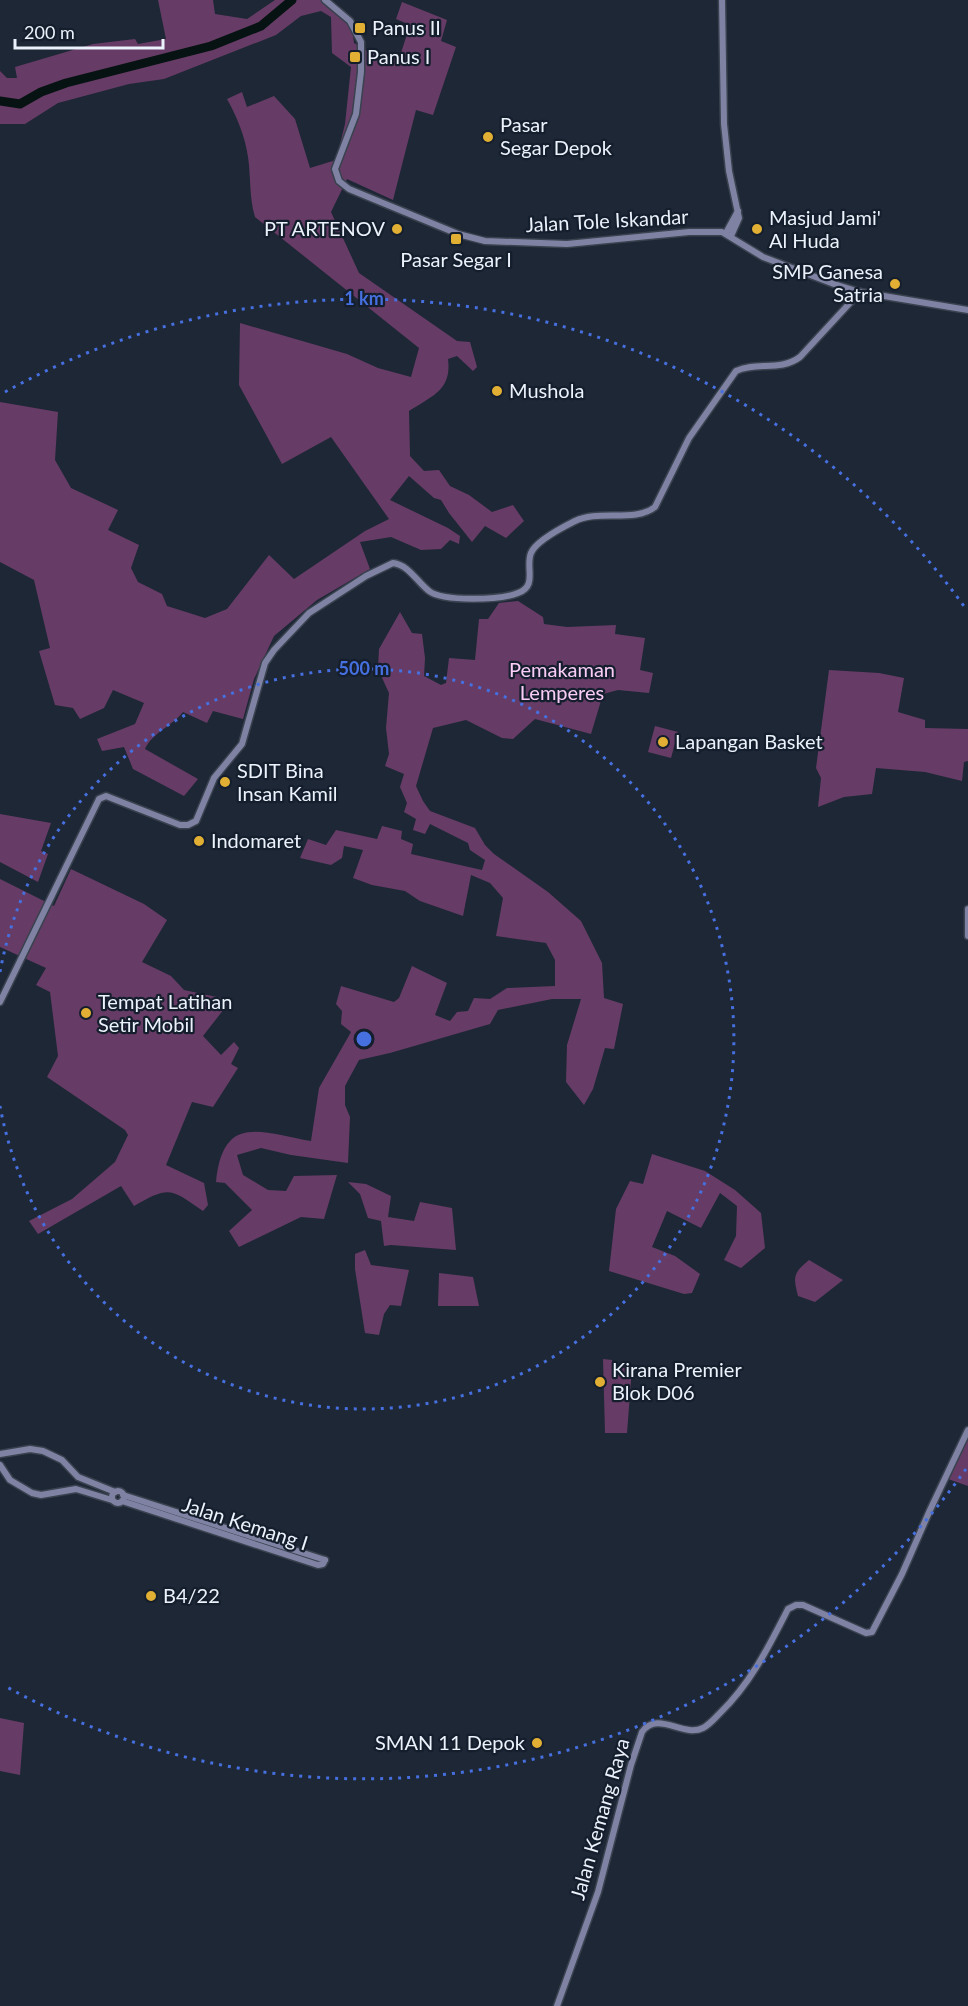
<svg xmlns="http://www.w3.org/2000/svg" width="968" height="2006" font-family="Lato,sans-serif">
<rect width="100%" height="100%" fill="#1e2736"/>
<g fill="#663c66">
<path d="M158,0H213L215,14L247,19L275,0H331L329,5L352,27L354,43L369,52L399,59L410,25L396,19L402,2L447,20L441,41L456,47L433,115L416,110L393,200L347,179L331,212L359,273L457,341L470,342L477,367L473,371L457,356L448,359C452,390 432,396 409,411L410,456L424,471L439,470L450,486L469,495L492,512L513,505L524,521L506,538L485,526L472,542L449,513L441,500L434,498L409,476L390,500L448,528L460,536L459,544L450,540L441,549L421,550L391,537L360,542L370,569L317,600L274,636L254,679L243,719L213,711L207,723L183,712C172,726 152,733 145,749L198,779L184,796L133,769L124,747L102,751L97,739L135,724L144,703L113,690L104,708L80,719L73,708L55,705L39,651L50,648L34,580L0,562V402L58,412L55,460L71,488L118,510L108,530L139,545L131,568L138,582L162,594L167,606L205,618L227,609L269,555L294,579L365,531L389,519L331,437L282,464L239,385L240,323L347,354L378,368L411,377L419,348L255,217C249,197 251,177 248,157C245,136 237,117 227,99L242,92L247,107L274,96L295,119L310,168L336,160L345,124L351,67L332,53L331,17L321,11L301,16L276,35L164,79L129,84L58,103L25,124H0V71L7,78H17L15,67L93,44L135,39L138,44L166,39Z"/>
<path d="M518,601L543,617L544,624L567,627L616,625L615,634L645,638L640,670L653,673L649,693L618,690L603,694L591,734L535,719L513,739L502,738L466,720L433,728L416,786L423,801L430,811L475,828L485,845L494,854L548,892L581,921L602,963L604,998L623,1004L614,1049L605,1048L593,1089L584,1105L566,1082L567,1045L581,999H552L498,1010L490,1024L390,1053L359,1060L345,1086V1105L350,1117L348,1163L291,1155L261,1148L237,1155L243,1175L268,1190L286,1191L294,1176L337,1175L324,1219L301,1217L239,1247L229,1231L252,1210L225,1183L216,1182C223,1112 262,1133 311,1141L319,1088L351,1032L341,1024L342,1011L336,1004L341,986L394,1002L399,998L412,966L447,983L435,1015L450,1021L457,1012L468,1011L474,998L490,999L507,988L555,986V960L546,943L496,936L503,898L490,883L471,875L463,916L420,901L405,891L372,885L353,878L363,850L344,846L342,858L331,865L300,858L308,839L326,845L336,830L377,839L382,826L402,831L401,839L413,844L411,854L482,870L485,860L470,850L468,843L430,824L425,834L413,830L416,819L404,812L407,803L400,787L404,774L385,766L389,754L386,728L389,693L378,669L379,649L400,612L412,633L422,634L425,658L424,676L441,685L446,683L449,658L475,660L479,619H488L499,603Z"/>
<polygon points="829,670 879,673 904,678 898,712 925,720 925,728 968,729 968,761 964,762 962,781 925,772 876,768 872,794 844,797 818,807 821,778 816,768"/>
<polygon points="655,726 678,732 671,758 648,752"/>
<polygon points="0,814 51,823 41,851 48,854 38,882 0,862"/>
<path d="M71,869L144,904L167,920L142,962L171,976L184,990L231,1000L203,1036L221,1055L234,1042L239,1048L231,1064L238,1068L213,1107L192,1102L166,1165L204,1183L208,1205L203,1211C171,1189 170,1185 134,1206L121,1186L38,1234L29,1221L72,1199L115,1162L128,1135L125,1130L47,1077L58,1056L50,992L36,985L46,968L0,947V879L54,906Z"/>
<polygon points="652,1154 705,1171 735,1190 761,1213 765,1248 741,1268 724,1260 736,1236 737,1206 720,1193 701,1228 667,1211 652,1247 675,1256 700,1274 692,1293 684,1294 609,1271 616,1209 630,1181 643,1184"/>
<polygon points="348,1182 366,1184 391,1196 388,1217 414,1221 420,1202 452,1208 456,1250 391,1245 384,1246 381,1221 368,1218 360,1194"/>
<polygon points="365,1250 371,1265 409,1270 401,1306 390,1305 384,1314 379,1335 365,1333 355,1269 355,1254"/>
<path d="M809,1260L843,1280L815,1302L798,1296C793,1277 793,1273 809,1260Z"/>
<polygon points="439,1273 473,1277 479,1306 438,1306"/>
<polygon points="603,1359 612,1360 612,1367 632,1368 627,1433 605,1433"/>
<polygon points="968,1435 968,1486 948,1479"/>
<polygon points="0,1718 24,1723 20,1775 0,1771"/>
</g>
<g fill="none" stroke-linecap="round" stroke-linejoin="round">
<polyline stroke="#061312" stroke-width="9" points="0,101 20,104 41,92 66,83 211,46 261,26 292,0"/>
<g stroke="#39424e" stroke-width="9">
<g id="secondary">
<polyline points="325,0 350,21 361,42 361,72 356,114 335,169 339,181 349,189 458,234 485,241 567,244 689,232 722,232 763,257 834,284 860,292 968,310"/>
<polyline points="722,0 724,124 729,171 739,218 731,236"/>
<polyline points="726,233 738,211"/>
<polyline points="968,909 968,936"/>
<path d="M0,1002L99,799L106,796L180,825H188L196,821L214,778L242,744L265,663L274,650L309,613L366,576L393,563C409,565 417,582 429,591C443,602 501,600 518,593C538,586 525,567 531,553C536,541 563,527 575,521C598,509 635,523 655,507L689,438L736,371C757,361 780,372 800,357L860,292"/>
<polyline points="0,1454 30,1449 43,1451 62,1460 78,1477 115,1492"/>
<polyline points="0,1465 10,1480 32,1493 41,1495 76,1489 112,1500"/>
<circle cx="118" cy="1497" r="6"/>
<polyline points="123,1495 325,1560"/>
<polyline points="122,1501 318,1565 323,1564 325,1560"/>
<path d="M557,2006L598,1892L631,1765L642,1732C658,1710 683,1738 703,1728C709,1725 715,1718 720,1713C751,1683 769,1646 788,1609L796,1605H803L866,1633L872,1632L902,1574L930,1510L968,1430"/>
</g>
</g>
<use href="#secondary" stroke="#7f82a3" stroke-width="6"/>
</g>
<g fill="none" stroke="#466fdf" stroke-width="3" stroke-dasharray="3 6">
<path d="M0 972A370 370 0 1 1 0 1106"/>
<path d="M966 1469A740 740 0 0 1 5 1686M5 392A740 740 0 0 1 966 609"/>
</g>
<g fill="#e1af34" stroke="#141e2c" stroke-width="2">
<rect x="354" y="22" width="12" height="12" rx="3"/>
<rect x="349" y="51" width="12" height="12" rx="3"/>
<circle cx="488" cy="137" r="6"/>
<circle cx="397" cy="229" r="6"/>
<circle cx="757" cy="229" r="6"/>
<rect x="450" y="233" width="12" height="12" rx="3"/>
<circle cx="895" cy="284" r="6"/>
<circle cx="497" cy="391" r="6"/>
<circle cx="663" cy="742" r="6"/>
<circle cx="225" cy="782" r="6"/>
<circle cx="199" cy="841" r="6"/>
<circle cx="86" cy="1013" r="6"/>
<circle cx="600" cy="1382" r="6"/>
<circle cx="151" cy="1596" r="6"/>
<circle cx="537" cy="1743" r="6"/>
</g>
<g text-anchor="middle" stroke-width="4.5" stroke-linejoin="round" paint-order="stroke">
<g font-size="20" fill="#ecf2fc" stroke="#141e2c" text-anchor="start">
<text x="372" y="35">Panus II</text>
<text x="367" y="64">Panus I</text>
<text x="500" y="132">Pasar<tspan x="500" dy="23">Segar Depok</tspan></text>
<text x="769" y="225">Masjud Jami'<tspan x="769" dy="23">Al Huda</tspan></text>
<text x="385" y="236" text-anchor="end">PT ARTENOV</text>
<text x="456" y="267" text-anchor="middle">Pasar Segar I</text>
<text x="883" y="279" text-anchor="end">SMP Ganesa<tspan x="883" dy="23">Satria</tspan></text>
<text x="509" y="398">Mushola</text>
<text x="675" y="749">Lapangan Basket</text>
<text x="237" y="778">SDIT Bina<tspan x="237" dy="23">Insan Kamil</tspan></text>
<text x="211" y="848">Indomaret</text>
<text x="98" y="1009">Tempat Latihan<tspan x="98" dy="23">Setir Mobil</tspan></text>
<text x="612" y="1377">Kirana Premier<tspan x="612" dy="23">Blok D06</tspan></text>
<text x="163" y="1603">B4/22</text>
<text x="525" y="1750" text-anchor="end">SMAN 11 Depok</text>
</g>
<g font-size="20" fill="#ecf2fc" stroke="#141e2c">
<text transform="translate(607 221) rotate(-3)" y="7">Jalan Tole Iskandar</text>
<text transform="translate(245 1524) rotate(18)" y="7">Jalan Kemang I</text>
<text transform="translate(600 1819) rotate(-74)" y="7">Jalan Kemang Raya</text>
</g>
<g font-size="20" fill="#f9cdf7" stroke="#141e2c">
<text x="562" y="677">Pemakaman<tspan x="562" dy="23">Lemperes</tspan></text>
</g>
</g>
<circle cx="364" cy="1039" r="9" fill="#466fdf" stroke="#141e2c" stroke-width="3"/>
<g font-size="18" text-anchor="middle" font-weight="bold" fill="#466fdf" stroke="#141e2c" stroke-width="4.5" stroke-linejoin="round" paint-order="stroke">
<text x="364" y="305">1 km</text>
<text x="364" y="675">500 m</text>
</g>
<path d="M15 39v9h148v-9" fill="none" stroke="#ecf2fc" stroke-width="3"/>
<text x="24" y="39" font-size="18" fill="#ecf2fc" stroke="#141e2c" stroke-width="4.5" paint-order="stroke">200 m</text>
</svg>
